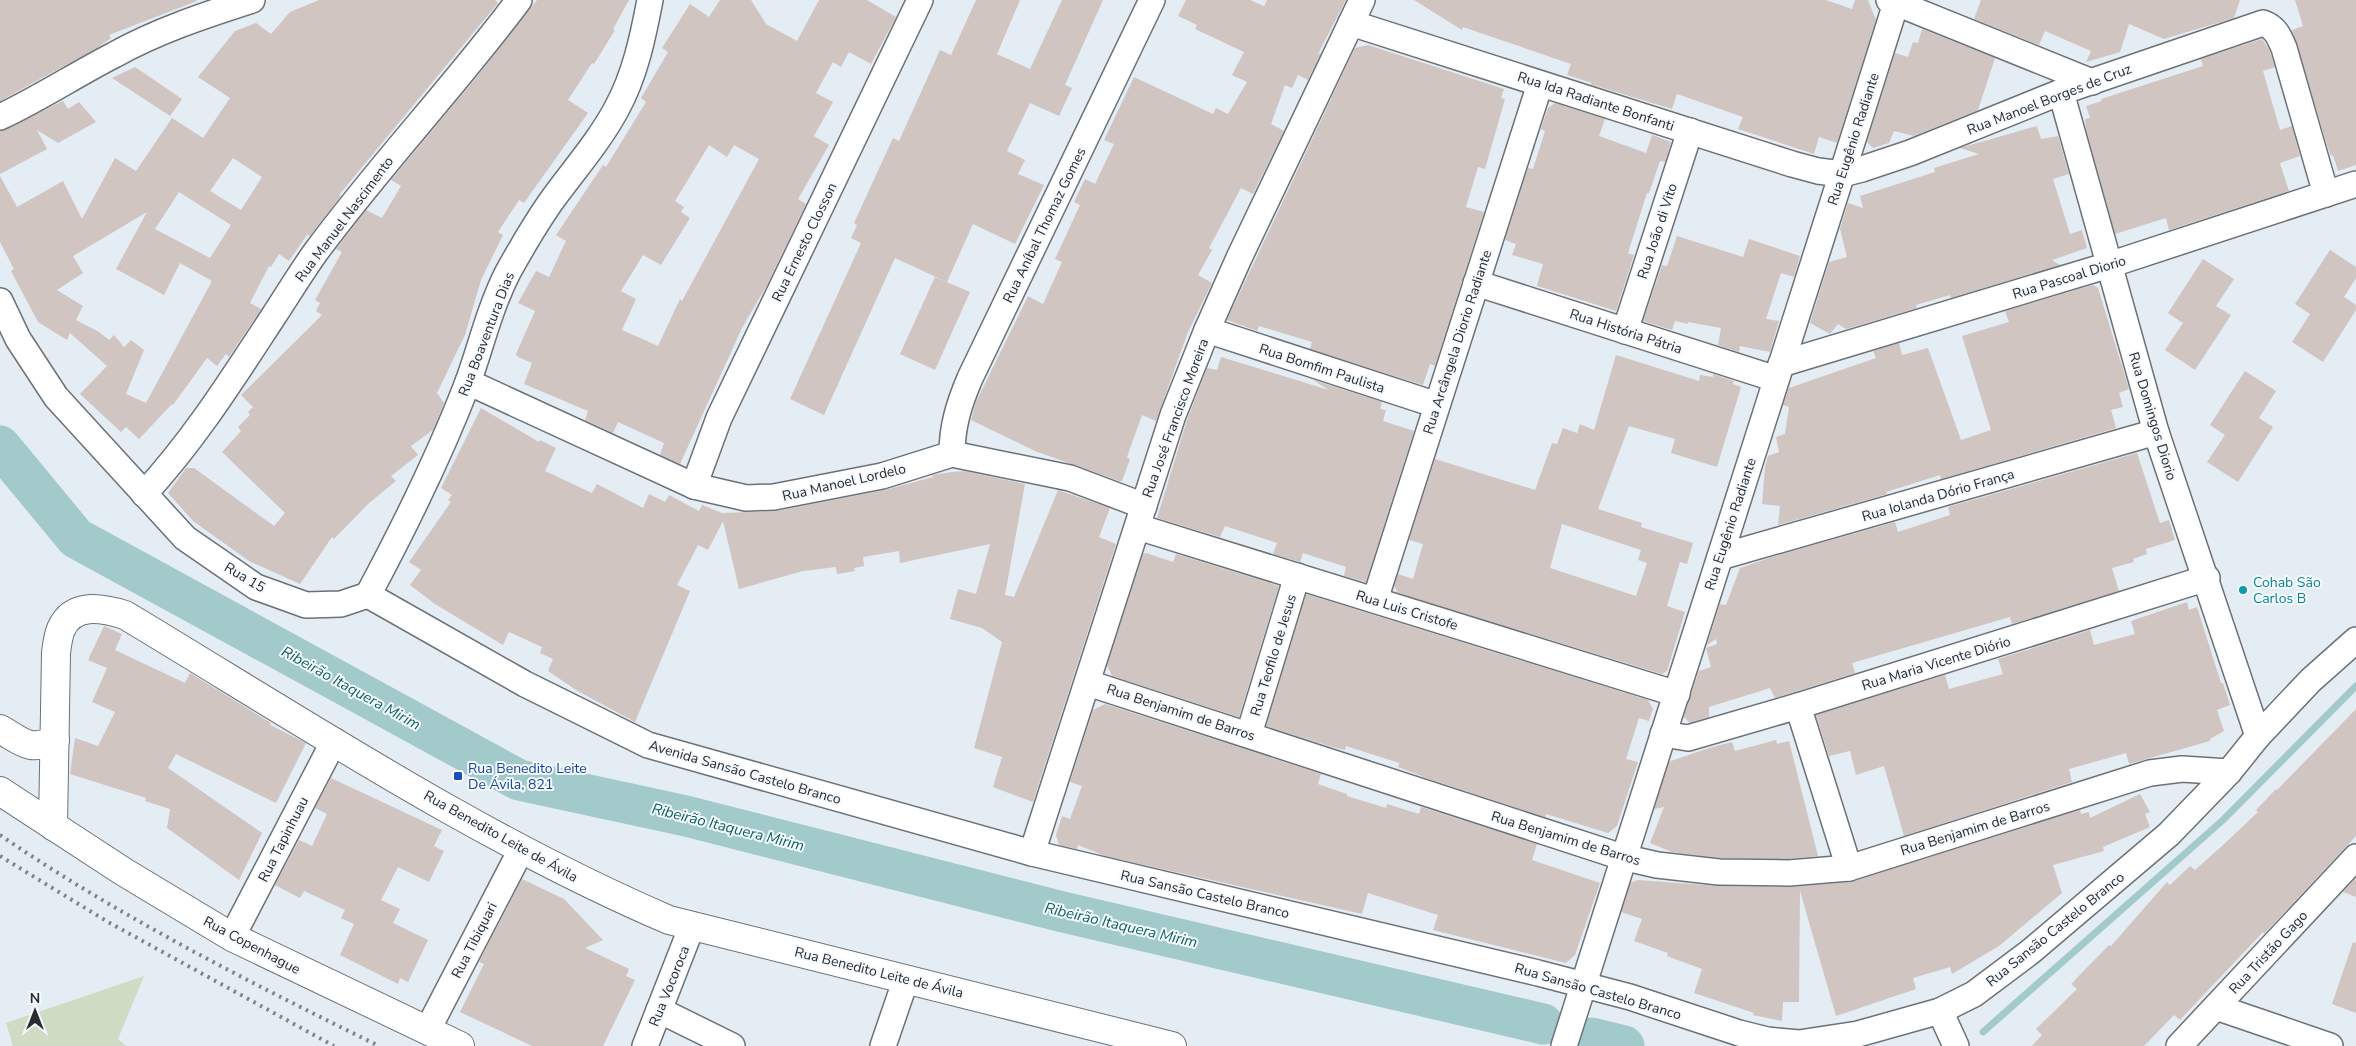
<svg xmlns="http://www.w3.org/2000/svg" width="2356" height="1046" font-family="'Nunito Sans',sans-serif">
<rect width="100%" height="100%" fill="#e4ecf4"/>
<polygon fill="#d0dbc4" points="144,976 118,1039 126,1046 13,1046 6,1023"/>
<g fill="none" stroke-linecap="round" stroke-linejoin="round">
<polyline stroke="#a3caca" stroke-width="7" points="1983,1032 2223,820 2356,686"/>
<g stroke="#a3caca" stroke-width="41">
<polyline points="0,446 76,538 519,780 686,816 1063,912 1543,1024"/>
<polyline points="1591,1038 1624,1046"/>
</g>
</g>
<g fill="#d0c5c1" fill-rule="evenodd">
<polygon points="0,0 196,0 197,1 109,35 111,38 97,48 0,101"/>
<path d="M319,0H495L498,3L339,195L341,196L310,236L307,235L289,261L279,254L271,267L269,266L250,303L261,309L229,357L226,354L217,366L207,358L173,405L172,404L139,439L126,427L121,432L80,394L107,366L70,333L67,340L38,322L11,271L14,269L0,242V176L17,207L63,181L82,219L115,158L136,171L172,118L203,138L230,98L198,77L235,31L256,23L271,34L290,12ZM233,158L262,177L241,210L210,191ZM179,192L231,225L210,258L155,229ZM147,212L116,269L164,295L180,263L212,281L146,403L126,394L144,350L131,340L124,347L114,335L109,340L99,332L76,320L83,306L57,290L83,273L73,256Z"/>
<polygon points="537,0 629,0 613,29 615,30 594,64 592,63 568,100 588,113 524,203 519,200 498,232 503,235 481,280 465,335 437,393 444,403 433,430 411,446 418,455 391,476 396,481 369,503 334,539 332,537 300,584 249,561 193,521 168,493 186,468 194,468 274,526 285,513 222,452 241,431 238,427 250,415 248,412 253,407 241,395 322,315 316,311 320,303 315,300 342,252 336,249 366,210 382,218 401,186 391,180 480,73"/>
<path d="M720,0H751L766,24L797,41L819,0H867L896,17L871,64L849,52L841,67L833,62L816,93L833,102L814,136L829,145L798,199L806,204L768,283L742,328L680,464L660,455L664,443L618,422L613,433L585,420L588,411L524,384L532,363L518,357L516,354L535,311L518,303L536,271L549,277L566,241L556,235L603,165L606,167L646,102L641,98L668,52L662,48L690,4L709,17ZM709,145L727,157L734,145L759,159L682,301L680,299L658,346L622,330L636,299L621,291L643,255L661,265L690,218L681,212L684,207L675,201Z"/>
<polygon points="976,0 1020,0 997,54 1030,69 1062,0 1103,0 1065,85 1072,88 1059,116 1030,103 1007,151 1025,160 1018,174 1044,185 1015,244 973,224 947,282 895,258 824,415 790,399 861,243 851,238 857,225 854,223 893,138 899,141 940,50 951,55"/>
<polygon points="1186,0 1250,0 1264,6 1267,0 1346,0 1318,54 1321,53 1308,80 1298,75 1292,88 1285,85 1271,124 1284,131 1253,194 1241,188 1209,248 1212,250 1198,275 1212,283 1188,332 1156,421 1142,415 1127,457 1130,459 1122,481 1119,481 1035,451 971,420 976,402 1028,296 1043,304 1062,262 1055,259 1080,205 1074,202 1085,179 1095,184 1114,144 1104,140 1134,77 1213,114 1216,108 1228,114 1247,82 1232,75 1244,52 1195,29 1197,25 1178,16"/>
<polygon points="1414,0 1826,0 1852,9 1855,0 1868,0 1876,20 1837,143 1819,137 1814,154 1738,129 1743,117 1677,94 1672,109 1590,84 1592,83 1567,75 1571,64 1463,27 1462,30"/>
<polygon points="1981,0 2240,0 2234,18 2164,39 2129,24 2120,52 2086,62 2091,51 2045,31 2039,45 1974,19"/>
<polygon points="2295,0 2356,0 2356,165 2338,171 2333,155 2331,156 2328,148 2292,30 2303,26"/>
<polygon points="1922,29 1995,58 1978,110 1914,136 1894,131 1889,143 1873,148 1867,142 1895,53 1908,57 1913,42 1918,43"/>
<polygon points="2262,39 2269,49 2275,67 2263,71 2280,130 2292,126 2300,156 2280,163 2289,191 2169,230 2166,218 2115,234 2086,129 2085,119 2090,118 2086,106 2102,101 2101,99 2203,66 2201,59"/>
<polygon points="1368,45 1504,89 1501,98 1505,99 1485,169 1478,167 1466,207 1484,212 1435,366 1430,364 1423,385 1310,349 1312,342 1259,326 1257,331 1227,320 1355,48"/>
<polygon points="135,67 182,99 170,116 112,78"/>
<polygon points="63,101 68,109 79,102 96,122 58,143 37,130 47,149 0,174 0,131"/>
<polygon points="1555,103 1605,119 1599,136 1646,153 1652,135 1671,142 1665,162 1660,161 1649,193 1647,193 1628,253 1634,255 1616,311 1537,286 1543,264 1512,255 1516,244 1505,240 1528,168 1533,169 1545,131 1541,129 1548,108"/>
<polygon points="2037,126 2041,139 2058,136 2069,174 2053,179 2070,234 2082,230 2087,248 2052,260 2060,265 1951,298 1950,295 1916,305 1917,308 1846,329 1838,324 1830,334 1810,323 1829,262 1847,257 1840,229 1848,203 1863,208 1860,196 1935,172 1934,168 1979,154 1960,148"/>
<polygon points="1677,236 1743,257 1749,239 1800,256 1794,277 1781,273 1766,319 1779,321 1770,352 1740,346 1739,352 1718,345 1721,328 1688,322 1688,324 1675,321 1672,330 1643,321 1662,265 1667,266"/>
<polygon points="2330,250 2356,267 2356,278 2344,297 2356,305 2356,310 2323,362 2292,342 2310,314 2295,304"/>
<polygon points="2203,259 2234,279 2216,306 2231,315 2195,370 2165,350 2183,323 2168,313"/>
<polygon points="935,277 970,292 935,370 900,354"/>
<polygon points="2093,285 2098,288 2129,389 2119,393 2123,407 2111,410 2116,428 1941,479 1940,475 1886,492 1887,494 1778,525 1780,506 1762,504 1765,467 1768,456 1779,452 1776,437 1785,434 1789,407 1783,405 1789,388 1876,358 1873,351 1899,343 1902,355 1928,348 1961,440 1991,430 1962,336 2009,322 2005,311"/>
<path d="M1616,355L1699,381L1700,375L1713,377V374L1734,381L1733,384L1741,387L1717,467L1671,453L1675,439L1629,426L1598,509L1642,523L1641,527L1693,543L1687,564L1680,562L1667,606L1685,612L1667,671L1662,674L1398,593L1394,586L1398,574L1413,579L1423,544L1409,540L1435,459L1535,490L1552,443L1557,444L1563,428L1577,433L1580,424L1594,430ZM1562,524L1641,550L1638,560L1647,563L1636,596L1550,568Z"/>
<polygon points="1221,357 1329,390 1313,380 1382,402 1380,409 1386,410 1383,421 1414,431 1366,582 1344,576 1346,567 1303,553 1300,562 1273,554 1277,543 1225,526 1220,537 1157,518 1187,420 1207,368 1217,370"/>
<polygon points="2245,371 2276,391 2259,418 2273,427 2238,482 2207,462 2225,435 2210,425"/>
<polygon points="481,408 539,442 540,440 556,448 545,471 592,493 597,484 643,508 649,494 665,502 669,495 699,511 702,505 722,513 777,511 885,490 933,477 932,475 952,472 964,471 1025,484 1005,595 1014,597 1058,490 1110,508 1099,537 1116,544 1033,802 993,787 1002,757 974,748 1002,642 982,628 950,619 958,589 976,594 990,544 900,563 899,551 863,557 864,566 854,568 855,571 837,574 836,567 803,571 739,589 723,521 708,550 698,545 677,585 690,591 635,722 576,690 548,671 553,659 540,653 542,647 509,632 503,645 435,604 410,585 421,570 409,562 451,502 448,500 452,495 441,488"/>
<polygon points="2137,453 2160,523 2169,520 2175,540 2146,549 2147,554 2133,559 2134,562 2112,568 2119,591 2012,624 2010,617 1852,663 1855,673 1775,698 1770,688 1709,707 1709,717 1690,723 1683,716 1699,671 1711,667 1706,648 1717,644 1716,639 1707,645 1720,604 1726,605 1740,568 1772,557 1895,522 1898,532 1950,515 1948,507"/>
<polygon points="1146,553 1173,562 1176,554 1279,586 1239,717 1112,676 1107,665 1143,554"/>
<polygon points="1306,594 1648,700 1653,709 1649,721 1639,718 1626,759 1638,762 1617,826 1608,833 1546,814 1545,817 1429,779 1398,767 1399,763 1346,746 1345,750 1329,746 1266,726"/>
<polygon points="2187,602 2189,610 2197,607 2221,683 2223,683 2230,705 2217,710 2224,731 2210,739 2210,741 2129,764 2126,753 2069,769 2072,782 1904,836 1884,766 1856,775 1850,751 1829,756 1816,715 1945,675 1949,689 2003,674 1998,659 2090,630 2094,645 2135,634 2131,621"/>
<polygon points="104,626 122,634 115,650 185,683 190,673 271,723 270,725 306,743 276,803 176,754 168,768 262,833 239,880 167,828 170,809 145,801 146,798 70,774 75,738 98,746 115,712 92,702 107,668 88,660"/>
<polygon points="1105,704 1321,774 1318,784 1347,794 1347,796 1386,808 1387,804 1419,814 1421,807 1537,844 1532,860 1600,883 1575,955 1566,963 1433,930 1438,915 1368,893 1362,914 1105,856 1078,845 1077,849 1059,845 1056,835 1062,816 1070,819 1082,786 1070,782 1093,710"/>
<polygon points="2356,709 2356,836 2264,934 2263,932 2180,1020 2174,1015 2144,1046 2032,1046 2042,1035 2036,1029 2077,989 2071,984 2109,945 2111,946 2167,882 2170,885 2190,866 2195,870 2222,846 2258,812 2256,810 2276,789 2277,790"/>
<polygon points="1776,740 1777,744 1789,741 1818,856 1788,859 1720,858 1672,852 1650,843 1664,807 1654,809 1668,762 1709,748 1732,742 1735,751"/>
<polygon points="331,778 442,830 434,846 444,851 429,882 398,867 381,900 400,909 393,923 428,940 408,982 400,978 398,984 340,955 354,924 341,918 345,910 304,891 300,898 275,885 299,840 312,846 327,814 315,808"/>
<polygon points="2140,794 2150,812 2145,814 2150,827 2103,847 2104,851 2053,865 2062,893 1999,946 1952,974 1950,967 1913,978 1916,989 1836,1016 1800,891 1799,1002 1783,1002 1782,1021 1753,1015 1754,1013 1694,993 1702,969 1667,956 1668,953 1634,941 1642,919 1621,912 1630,883 1638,880 1719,886 1789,887 1850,882 2080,810 2081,814 2089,812 2090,818"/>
<polygon points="2356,878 2356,897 2343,892"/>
<polygon points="522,879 564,899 603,940 585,948 629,969 626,976 635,980 603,1046 532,1046 460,1012 484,964 479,962"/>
<polygon points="2353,942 2356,943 2356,1013 2332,1004"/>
</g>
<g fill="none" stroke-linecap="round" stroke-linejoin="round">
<g stroke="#6b7179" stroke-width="28">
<g id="minor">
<polyline points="1889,0 2092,82"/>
<path d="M1351,23L1792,164L1818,171L1842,174L1862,169L1910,153L2061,92L2263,23C2275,27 2279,36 2284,48L2326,194"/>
<polyline points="2061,92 2156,432 2258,736"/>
<path d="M0,117C39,99 75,75 114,55C157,31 205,15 252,0"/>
<polyline points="1476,283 1776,379"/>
<polyline points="0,301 18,339 56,397 185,538 256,587 306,605 341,604 368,595"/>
<polyline points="1207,330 1437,405"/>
<polyline points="1625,331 1690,131"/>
<polyline points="1781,364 2109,265 2356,184"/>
<polyline points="468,382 694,486 746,498 774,497 882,476 952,454 1070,478 1144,506"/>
<path d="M952,454C952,426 959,404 970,378L1152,0"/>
<polyline points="694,486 719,418 920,0"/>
<path d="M144,494C194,440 233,378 273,317C287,296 300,274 315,253C379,166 454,87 519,0"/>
<polyline points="1138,527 1677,694"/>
<polyline points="1720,557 2156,432"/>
<polyline points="368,595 525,684 648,745 1032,853 1538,973 1630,997 1739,1033 1767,1040 1799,1043 1858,1034 1940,1011 1974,994 2030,952 2169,834 2229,772 2258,736 2311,680 2356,640"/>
<path d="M368,595C405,526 440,455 468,382C481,346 490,307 508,272C523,245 539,217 558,192C579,164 601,138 617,108C635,75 643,37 650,0"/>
<polyline points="1375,600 1540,84"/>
<polyline points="1088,683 1622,857 1657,865 1719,872 1789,873 1849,868 2150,773 2182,769 2229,772"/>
<polyline points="1798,706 1849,868"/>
<polyline points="1249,734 1297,576"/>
<polyline points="1663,734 1688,738 1798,706 2207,578"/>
<polyline points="1032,853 1173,415 1207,330 1239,258 1362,0"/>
<polyline points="232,937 334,741"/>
<polyline points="2216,1007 2330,1046"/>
<polyline points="659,1010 732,1046"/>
<polyline points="1940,1011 1956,1046"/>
<polyline points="427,1031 521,850"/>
<polyline points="645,1046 692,926"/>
<polyline points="883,1046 906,979"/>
<path d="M1564,1046C1672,697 1787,351 1896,3"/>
<polyline points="2179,1046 2356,857"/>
</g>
</g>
<g stroke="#6b7179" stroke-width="30">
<g id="primary">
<path d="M0,729C23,742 29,752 55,740"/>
<polyline points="0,791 124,872 232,937 460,1046"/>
<path d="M53,826L56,653C57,645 58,636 61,629C73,602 102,608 125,615C303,722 478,838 669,920L1172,1046"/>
</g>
</g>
<use href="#minor" stroke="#fff" stroke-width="25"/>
<use href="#primary" stroke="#fff" stroke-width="28"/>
<g stroke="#7f848a" stroke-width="4" stroke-dasharray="2.5 5" stroke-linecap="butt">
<path d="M0,835C120,917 249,982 379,1046"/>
<polyline points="0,856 108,922 334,1046"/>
</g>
</g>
<circle fill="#0f9aa8" stroke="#f4f9fe" stroke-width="2" cx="2243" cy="590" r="5"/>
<rect fill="#1a4fb4" stroke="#f4f9fe" stroke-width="2" x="453" y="771" width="10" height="10" rx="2.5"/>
<g text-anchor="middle" stroke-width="4" stroke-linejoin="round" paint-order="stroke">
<g font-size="14" fill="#292c2f" stroke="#f4f9fe">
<text transform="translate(2049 99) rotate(-21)" y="5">Rua Manoel Borges de Cruz</text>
<text transform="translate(1596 101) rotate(18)" y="5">Rua Ida Radiante Bonfanti</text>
<text transform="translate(1853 139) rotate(-72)" y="5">Rua Eugênio Radiante</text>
<text transform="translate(344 219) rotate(-53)" y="5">Rua Manuel Nascimento</text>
<text transform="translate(1044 225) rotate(-64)" y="5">Rua Aníbal Thomaz Gomes</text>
<text transform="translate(1657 231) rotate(-72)" y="5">Rua João di Vito</text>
<text transform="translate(804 242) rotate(-64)" y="5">Rua Ernesto Closson</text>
<text transform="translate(2069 277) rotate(-17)" y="5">Rua Pascoal Diorio</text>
<text transform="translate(1626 331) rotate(18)" y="5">Rua História Pátria</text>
<text transform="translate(486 334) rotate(-69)" y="5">Rua Boaventura Dias</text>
<text transform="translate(1457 342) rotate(-72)" y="5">Rua Arcângela Diorio Radiante</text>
<text transform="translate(1322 368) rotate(18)" y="5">Rua Bomfim Paulista</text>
<text transform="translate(2153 416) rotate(73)" y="5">Rua Domingos Diorio</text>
<text transform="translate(1175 418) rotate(-70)" y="5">Rua José Francisco Moreira</text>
<text transform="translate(844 482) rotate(-13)" y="5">Rua Manoel Lordelo</text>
<text transform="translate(1938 495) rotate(-16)" y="5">Rua Iolanda Dório França</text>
<text transform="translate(1730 524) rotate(-72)" y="5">Rua Eugênio Radiante</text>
<text transform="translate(245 577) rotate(31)" y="5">Rua 15</text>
<text transform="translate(1407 610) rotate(17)" y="5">Rua Luis Cristofe</text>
<text transform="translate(1273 655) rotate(-73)" y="5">Rua Teofilo de Jesus</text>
<text transform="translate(1936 663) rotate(-17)" y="5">Rua Maria Vicente Diório</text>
<text transform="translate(1181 712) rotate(18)" y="5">Rua Benjamim de Barros</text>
<text transform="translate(745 772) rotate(16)" y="5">Avenida Sansão Castelo Branco</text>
<text transform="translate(1975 828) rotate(-17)" y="5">Rua Benjamim de Barros</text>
<text transform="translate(501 836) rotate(29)" y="5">Rua Benedito Leite de Ávila</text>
<text transform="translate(1566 838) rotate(17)" y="5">Rua Benjamim de Barros</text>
<text transform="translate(283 839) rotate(-63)" y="5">Rua Tapinhuau</text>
<text transform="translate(1205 894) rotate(13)" y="5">Rua Sansão Castelo Branco</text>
<text transform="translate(2055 929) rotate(-39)" y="5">Rua Sansão Castelo Branco</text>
<text transform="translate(474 940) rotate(-63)" y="5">Rua Tibiquari</text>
<text transform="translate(252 945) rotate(28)" y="5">Rua Copenhague</text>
<text transform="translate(2268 952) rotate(-47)" y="5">Rua Tristão Gago</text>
<text transform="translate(879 972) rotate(14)" y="5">Rua Benedito Leite de Ávila</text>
<text transform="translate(669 986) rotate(-68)" y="5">Rua Vocoroca</text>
<text transform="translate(1598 991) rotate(16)" y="5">Rua Sansão Castelo Branco</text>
</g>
<g font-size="14" fill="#0d838f" stroke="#f4f9fe" text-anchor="start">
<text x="2253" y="587">Cohab São<tspan x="2253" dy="16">Carlos B</tspan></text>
</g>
<g font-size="14" fill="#164399" stroke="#f4f9fe" text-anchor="start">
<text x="468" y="773">Rua Benedito Leite<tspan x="468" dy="16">De Ávila, 821</tspan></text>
</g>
<g font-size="15" font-style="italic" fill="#0c5f5f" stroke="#f4f9fe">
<text transform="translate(351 688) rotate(29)" y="5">Ribeirão Itaquera Mirim</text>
<text transform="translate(728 827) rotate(14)" y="5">Ribeirão Itaquera Mirim</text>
<text transform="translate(1121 925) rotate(13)" y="5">Ribeirão Itaquera Mirim</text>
</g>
</g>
<g transform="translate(35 1011)" stroke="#f4f9fe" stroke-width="4" paint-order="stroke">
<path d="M0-4L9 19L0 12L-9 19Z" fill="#292c2f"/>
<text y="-8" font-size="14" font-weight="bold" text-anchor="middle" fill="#292c2f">N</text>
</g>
</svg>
